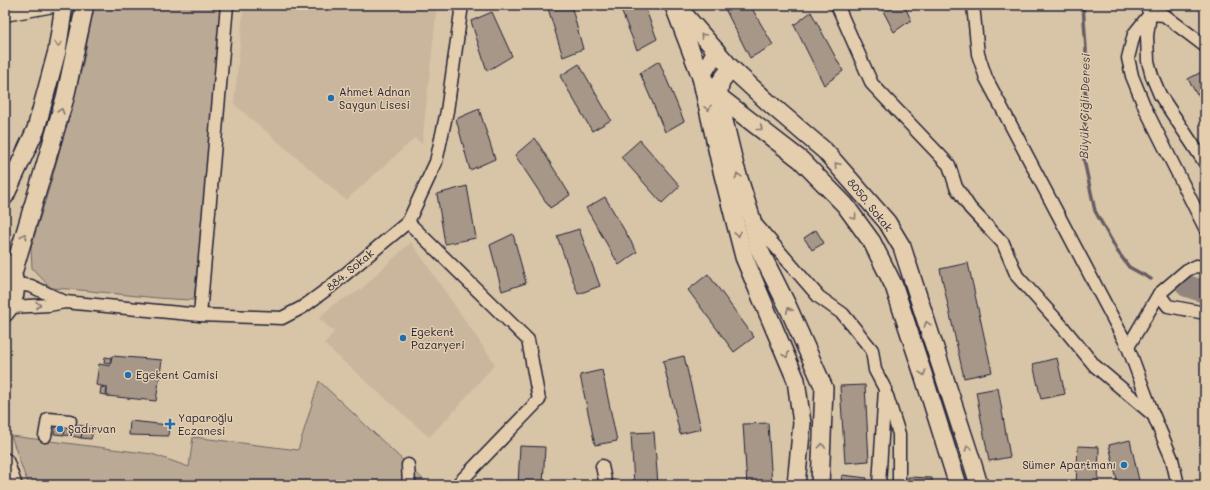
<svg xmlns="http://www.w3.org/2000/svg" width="1210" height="490" font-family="Mali,sans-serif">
<rect width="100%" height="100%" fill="#d8c4a6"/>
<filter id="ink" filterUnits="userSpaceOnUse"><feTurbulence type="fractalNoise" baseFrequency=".025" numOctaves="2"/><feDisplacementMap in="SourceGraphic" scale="8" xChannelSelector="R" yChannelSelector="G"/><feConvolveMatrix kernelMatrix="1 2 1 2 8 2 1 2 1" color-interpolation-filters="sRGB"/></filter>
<g filter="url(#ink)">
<g fill="#c9b69d">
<polygon points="244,5 437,5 422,144 415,138 346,200 234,104"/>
<polygon points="411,242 495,364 455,410 429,437 324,344 334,332 319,318 334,304 359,291"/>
</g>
<g fill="#baa994" stroke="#6e6668">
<path d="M94,5H221L201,237L194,300C146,299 98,290 51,288L32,268L31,247L51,182L83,64Z"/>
<polygon points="319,381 429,485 30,485 25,476 11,436 152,454 189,467 193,437 298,450"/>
</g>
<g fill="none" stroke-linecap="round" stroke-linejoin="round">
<polyline stroke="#655d63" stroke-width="3.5" points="1083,5 1086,49 1084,160 1095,211 1118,252 1129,267 1151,279"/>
<polyline stroke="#92857d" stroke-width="22" points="1187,286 1205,292"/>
</g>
<g fill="#a69788" stroke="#22223b">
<polygon points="547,5 571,5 583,49 563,57"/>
<polygon points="619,5 644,5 657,39 637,50"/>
<polygon points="723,5 750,5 773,45 750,58"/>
<polygon points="880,5 904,5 911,20 894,32"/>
<polygon points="492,12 512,56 487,71 471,21"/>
<polygon points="811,12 843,71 824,85 794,25"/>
<polygon points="659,61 684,121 665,132 640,73"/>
<polygon points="579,64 611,120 592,131 560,76"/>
<polygon points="1205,70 1205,91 1197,95 1188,79"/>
<polygon points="479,109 495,159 470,170 456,119"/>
<polygon points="535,138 570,195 550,208 515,155"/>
<polygon points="640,140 680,186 662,203 621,157"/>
<polygon points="467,186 476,238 445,244 437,194"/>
<polygon points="605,197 637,252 619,265 586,208"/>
<polygon points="579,229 600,286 578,294 557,236"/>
<polygon points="816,230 824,243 812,250 804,238"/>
<polygon points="513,234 526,283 502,291 490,245"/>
<polygon points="968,263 992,372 964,378 940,269"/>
<polygon points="708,274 754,337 734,352 688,290"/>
<polygon points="112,356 162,360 156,401 107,396 107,387 96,385 99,364 110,366"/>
<polygon points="684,356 701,429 680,434 663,361"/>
<polygon points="105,357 111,358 110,364 104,363"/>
<polygon points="1057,358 1065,394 1041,399 1033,364"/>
<polygon points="602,370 617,441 595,445 580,375"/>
<polygon points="865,385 869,461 845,463 840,386"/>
<polygon points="101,387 107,388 106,395 100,394"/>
<polygon points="998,388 1010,457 989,461 976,392"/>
<polygon points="130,421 169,425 168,436 129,435"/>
<polygon points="56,422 67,423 64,435 54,434"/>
<polygon points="67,423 74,424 72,436 64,435"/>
<polygon points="768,423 772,485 747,485 743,424"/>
<polygon points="74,424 83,426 81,438 72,436"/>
<polygon points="83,426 94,427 91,439 81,438"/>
<polygon points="654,432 658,485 634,485 631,433"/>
<polygon points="1130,440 1140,485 1118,485 1109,445"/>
<polygon points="520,446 545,447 543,485 518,485"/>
<polygon points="1078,446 1099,447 1098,485 1076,485"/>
<polygon points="842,475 867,478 866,485 841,485"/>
<polygon points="908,477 932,478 932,485 908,485"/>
</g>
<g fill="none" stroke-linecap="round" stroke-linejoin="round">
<g stroke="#22223b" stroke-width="15">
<g id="street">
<polyline points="837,5 872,84 949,165 956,187 970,208 1003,243 1017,276 1062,326 1095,366 1152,414"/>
<polyline points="973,5 978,54 986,78 1128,347 1153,414 1172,459 1178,485"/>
<polyline points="1146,5 1150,14 1147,36 1148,61 1152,76 1160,95 1205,163"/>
<polyline points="5,15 59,5"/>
<polyline points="1205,46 1164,15 1150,14 1134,34 1128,58 1132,76 1145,108 1205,228"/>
<polyline points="408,222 528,340 539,400 457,485"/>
<polyline points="754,222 819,297 843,314 872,350 875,370 885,389 879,485"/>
<polyline points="16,284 31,286 65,302 200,315 282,318 303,307 330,287 408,222 436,162 447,111 462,5"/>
<polyline points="1159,294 1168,306 1205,313"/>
<polyline points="10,307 49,305 65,302"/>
<polyline points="200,315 227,5"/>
<polyline points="1128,347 1159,294 1187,270 1196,266 1205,267"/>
<polyline points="887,396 899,434 899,485"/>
<polyline points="45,436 48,419 70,421"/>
<polyline points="408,465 409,485"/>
<polyline points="602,466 606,485"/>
</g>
</g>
<g stroke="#22223b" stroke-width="20">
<g id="secondary">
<polyline points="676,5 731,68 769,103 825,151 887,222 902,247 972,462 979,485"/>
<polyline points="675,9 701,77 721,167 744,257 796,380 802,423 796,485"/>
<polyline points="716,51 701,77 718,96 801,160 845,205 872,242 894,286 923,374 958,485"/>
<polyline points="731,68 721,81 718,96 735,166 752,220 759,249 788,307 824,388 820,485"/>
<polyline points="5,196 36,129 57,51 64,5"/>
<polyline points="13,273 65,98 85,5"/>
<path d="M5,313C19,297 18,281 7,264"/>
<polyline points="5,462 13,485"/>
</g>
</g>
<use href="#street" stroke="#e4cead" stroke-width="12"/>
<use href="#secondary" stroke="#e4cead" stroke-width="17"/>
</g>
<defs><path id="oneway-chevron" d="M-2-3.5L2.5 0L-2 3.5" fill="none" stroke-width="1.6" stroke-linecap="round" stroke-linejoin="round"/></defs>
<g stroke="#837874">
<use href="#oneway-chevron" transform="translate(703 36) rotate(-131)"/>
<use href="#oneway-chevron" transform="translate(58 44) rotate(98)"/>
<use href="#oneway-chevron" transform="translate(708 108) rotate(77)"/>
<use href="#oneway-chevron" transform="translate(61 111) rotate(-74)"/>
<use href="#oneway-chevron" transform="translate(760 128) rotate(38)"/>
<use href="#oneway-chevron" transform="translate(837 165) rotate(-131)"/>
<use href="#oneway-chevron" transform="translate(738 176) rotate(-107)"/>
<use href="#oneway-chevron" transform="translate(854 217) rotate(54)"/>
<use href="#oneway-chevron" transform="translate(738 234) rotate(76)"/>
<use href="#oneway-chevron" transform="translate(24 236) rotate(-73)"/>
<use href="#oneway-chevron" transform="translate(38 305) rotate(-1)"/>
<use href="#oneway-chevron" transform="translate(789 310) rotate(-115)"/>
<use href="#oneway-chevron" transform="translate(927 324) rotate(-108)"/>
<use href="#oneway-chevron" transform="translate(786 355) rotate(68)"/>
<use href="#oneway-chevron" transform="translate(923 373) rotate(72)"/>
<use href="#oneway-chevron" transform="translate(822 446) rotate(-87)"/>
<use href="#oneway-chevron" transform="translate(968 448) rotate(-108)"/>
</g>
</g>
<g fill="#1f6fb2" stroke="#e4cead" stroke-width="1.5">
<circle cx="331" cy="98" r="4"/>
<circle cx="403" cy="338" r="4"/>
<circle cx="128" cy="375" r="4"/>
<path d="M168 418h4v4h4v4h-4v4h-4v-4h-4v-4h4z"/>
<circle cx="60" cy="429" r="4"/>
<circle cx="1124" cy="465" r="4"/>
</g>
<g text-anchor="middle" stroke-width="3" stroke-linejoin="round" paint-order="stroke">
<g font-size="11" fill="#22223b" stroke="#e4cead" text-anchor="start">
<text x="339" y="96">Ahmet Adnan<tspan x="339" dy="13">Saygun Lisesi</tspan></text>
<text x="411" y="336">Egekent<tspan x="411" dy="13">Pazaryeri</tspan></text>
<text x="136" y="379">Egekent Camisi</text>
<text x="178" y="422">Yaparoğlu<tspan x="178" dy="13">Eczanesi</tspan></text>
<text x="68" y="433">Şadırvan</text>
<text x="1116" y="469" text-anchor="end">Sümer Apartmanı</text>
</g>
<g font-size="11" fill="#22223b" stroke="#e4cead">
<text transform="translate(870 205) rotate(51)" y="4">8050. Sokak</text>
<text transform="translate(350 270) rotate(-40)" y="4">884. Sokak</text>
</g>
<g font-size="12" font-style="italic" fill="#44404f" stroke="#e4cead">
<text transform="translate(1085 106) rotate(-89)" y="4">Büyük Çiğli Deresi</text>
</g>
</g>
<rect width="1210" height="490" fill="none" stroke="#e4cead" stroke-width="20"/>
<rect x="10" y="10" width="1190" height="470" fill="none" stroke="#22223b" stroke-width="1.5" filter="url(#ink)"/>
</svg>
